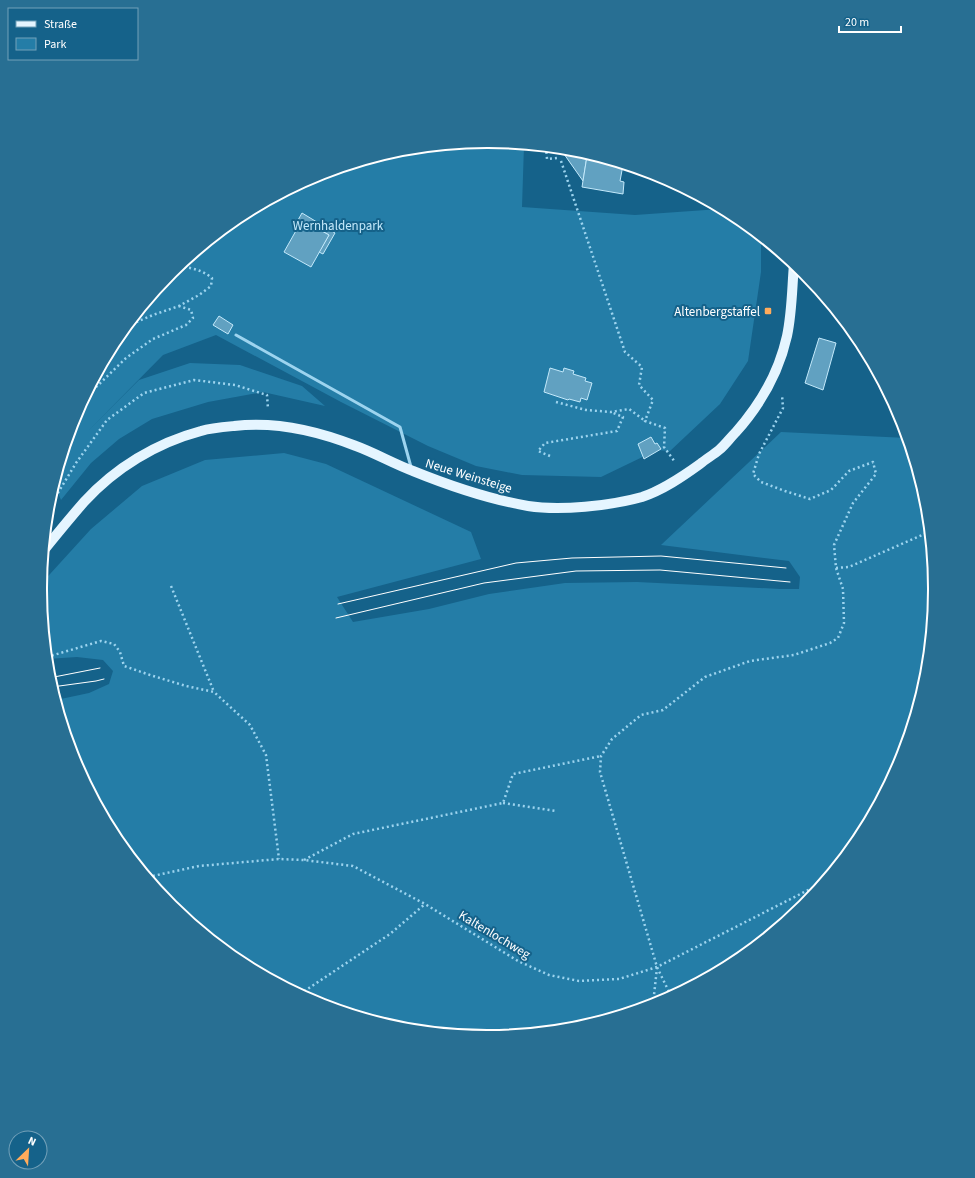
<svg xmlns="http://www.w3.org/2000/svg" width="975" height="1178" font-family="'Source Sans 3',sans-serif">
<rect width="100%" height="100%" fill="#15628a"/>
<g fill="#247da7">
<polygon points="488,142 524,145 522,207 635,215 720,209 736,217 761,237 761,272 748,361 720,404 670,451 657,450 601,477 522,475 476,466 428,446 341,402 216,335 163,355 88,431 139,380 190,363 240,365 302,386 325,406 263,392 208,402 152,419 119,439 91,463 61,500 54,483 74,418 116,340 171,272 239,217 316,175 400,150"/>
<polygon points="781,432 907,438 926,502 935,589 926,677 901,760 859,838 804,906 736,961 659,1003 575,1028 487,1036 400,1028 316,1002 239,961 171,905 115,837 74,760 56,700 89,693 109,684 113,671 103,660 77,657 47,659 40,585 91,529 142,486 205,460 284,453 326,464 471,532 481,559 337,597 353,622 429,609 489,594 565,583 637,582 780,589 799,589 800,577 789,561 661,545"/>
</g>
<g fill="#61a1c1" stroke="#c3e9fb">
<polygon points="567,149 578,151 587,156 583,181 564,154"/>
<polygon points="587,156 601,158 623,165 620,181 624,182 623,194 582,187"/>
<polygon points="302,213 335,233 323,254 319,252 329,235 302,220 297,229 294,227"/>
<polygon points="302,220 329,235 311,267 284,252"/>
<polygon points="219,316 233,325 228,334 213,325"/>
<polygon points="819,338 836,343 823,390 805,383"/>
<polygon points="550,368 563,372 564,368 574,371 573,374 586,378 585,381 592,383 587,400 581,398 580,402 569,399 568,400 544,392"/>
<polygon points="651,437 655,444 657,443 661,449 644,459 638,444"/>
</g>
<g fill="none" stroke-linecap="round" stroke-linejoin="round">
<g stroke="#9dd4ef" stroke-width="2.5" stroke-dasharray="2 3" stroke-linecap="butt">
<polyline points="546,147 547,159 557,158"/>
<polyline points="561,161 625,352 642,367 639,385 653,400 645,421 665,428 664,447 675,462"/>
<path d="M127,326L153,315L179,306L199,295L211,286L212,278C202,270 192,268 179,266"/>
<polyline points="556,402 586,410 611,412 629,409 645,421"/>
<polyline points="72,425 90,393 126,358 153,339 186,325 193,318 191,310 179,306"/>
<polyline points="550,456 538,451 545,443 617,431 623,417 611,412"/>
<polyline points="52,489 50,506 55,512"/>
<polyline points="50,506 76,463 107,420 144,393 194,380 235,385 267,395 268,409"/>
<polyline points="836,568 849,567 929,532"/>
<polyline points="171,586 214,692"/>
<polyline points="47,657 101,641 114,644 120,652 124,666 150,675 186,686 214,692 250,725 266,755 279,859"/>
<polyline points="503,803 556,811"/>
<polyline points="304,860 353,834 503,803 513,774 601,756"/>
<polyline points="148,877 199,866 279,859 304,860 353,866 425,904 518,961 549,975 579,981 619,979 657,967 822,883"/>
<polyline points="300,994 390,934 425,904"/>
<polyline points="671,996 657,967 600,772 601,756 612,739 641,715 663,710 705,677 750,661 794,655 830,643 838,638 844,623 843,589 836,568 834,545 853,503 876,474 873,462 849,471 831,490 810,499 785,491 761,482 753,474 759,454 783,408 782,395"/>
<polyline points="653,1004 657,968"/>
</g>
<polyline stroke="#9dd4ef" stroke-width="3" points="236,335 400,427 411,467"/>
<polyline stroke="#9dd4ef" stroke-width="4" points="566,149 567,150"/>
<path stroke="#e5f5ff" stroke-width="10" d="M44,550C57,534 70,518 84,502C115,468 156,443 201,431C211,428 223,427 234,426C275,421 318,431 356,446C375,453 394,464 413,471C450,486 488,499 528,506C560,511 610,506 642,497C663,490 682,477 700,464C706,459 713,455 719,450C725,445 730,438 736,432C760,405 779,372 787,336C792,313 792,288 794,264"/>
<g stroke="#fff" stroke-width="1">
<polyline points="338,604 516,563 572,558 661,556 786,568"/>
<polyline points="336,618 484,583 576,571 660,570 790,582"/>
<polyline points="49,678 100,668"/>
<polyline points="52,687 96,681 104,679"/>
</g>
</g>
<rect fill="#ffab5b" stroke="#15628a" stroke-width="1.5" x="764" y="307" width="8" height="8" rx="2"/>
<g text-anchor="middle" stroke-width="4" stroke-linejoin="round" paint-order="stroke">
<g font-size="13" fill="#c3e9fb" stroke="#15628a">
<text x="338" y="230">Wernhaldenpark</text>
</g>
<g font-size="13" fill="#fff" stroke="#15628a" text-anchor="end">
<text x="760" y="316">Altenbergstaffel</text>
</g>
<g font-size="13" fill="#fff" stroke="#15628a">
<text transform="translate(469 475) rotate(17)" y="5">Neue Weinsteige</text>
<text transform="translate(495 934) rotate(31)" y="5">Kaltenlochweg</text>
</g>
</g>
<path d="M0 0H975V1178H0ZM487 148H488A440 440 0 0 1 928 588V590A440 440 0 0 1 488 1030H487A440 440 0 0 1 47 590V588A440 440 0 0 1 487 148Z" fill="#286f93" fill-rule="evenodd"/>
<path fill="none" stroke="#fff" stroke-width="2" d="M487 148H488A440 440 0 0 1 928 588V590A440 440 0 0 1 488 1030H487A440 440 0 0 1 47 590V588A440 440 0 0 1 487 148Z"/>
<rect x="8" y="8" width="130" height="52" fill="#15628a" stroke="#73a1b9"/>
<rect x="16" y="21" width="20" height="6" fill="#e5f5ff" stroke="#73a1b9"/>
<text x="44" y="28" font-size="12" fill="#ffffff">Straße</text>
<rect x="16" y="38" width="20" height="12" fill="#247da7" stroke="#73a1b9"/>
<text x="44" y="48" font-size="12" fill="#ffffff">Park</text>
<g transform="translate(28 1150) rotate(25)"><circle r="19" fill="#15628a" stroke="#73a1b9"/>
<path d="M0-3L7 15L0 10L-7 15Z" fill="#ffab5b"/>
<text y="-6" font-size="11" font-weight="bold" text-anchor="middle" fill="#ffffff">N</text>
</g>
<path d="M839 26v6h62v-6" fill="none" stroke="#ffffff" stroke-width="2"/>
<text x="845" y="26" font-size="12" fill="#ffffff" stroke="#15628a" stroke-width="3" paint-order="stroke">20 m</text>
</svg>
